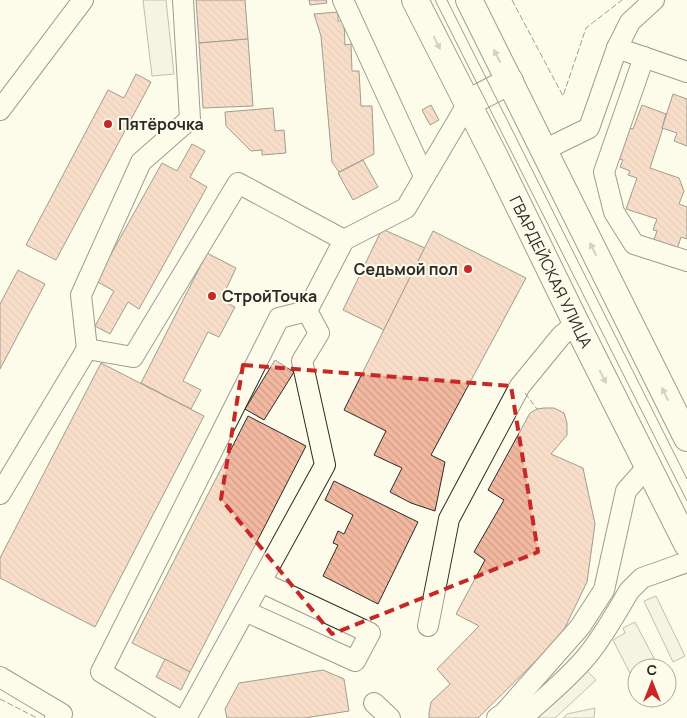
<svg xmlns="http://www.w3.org/2000/svg" width="687" height="718" font-family="Manrope,sans-serif">
<defs>
<pattern id="building-back-hatch" width="6" height="6" patternUnits="userSpaceOnUse" patternTransform="scale(1.25)"><rect width="6" height="6" fill="#f2b8a0"/><path d="M-1 5l2 2M0 0l6 6M5-1l2 2" fill="none" stroke="#d09e8a"/></pattern>
</defs>
<rect width="100%" height="100%" fill="#fdfbea"/>
<g fill="#eceadb" stroke="#74746e">
<polygon points="143,0 166,0 174,74 152,76"/>
<polygon points="656,596 685,656 673,662 644,601"/>
<polygon points="635,622 659,668 637,668 637,680 634,681 613,640 625,633 623,628"/>
<polygon points="586,670 596,680 555,718 535,718"/>
<polygon points="595,708 594,718 563,718 567,714"/>
</g>
<g fill="url(#building-back-hatch)" stroke="#2b2b2b">
<polygon points="196,0 245,0 248,39 199,43"/>
<polygon points="309,0 326,0 327,3 310,5"/>
<polygon points="338,12 338,21 344,21 345,45 351,44 352,71 359,71 361,106 372,106 374,154 339,172 332,162 321,36 314,14"/>
<polygon points="248,39 253,106 203,108 199,43"/>
<polygon points="136,74 151,82 56,260 26,245 108,90 124,98"/>
<polygon points="673,94 687,99 687,146 674,141 677,133 662,128"/>
<polygon points="431,105 439,120 430,125 422,110"/>
<polygon points="642,105 666,114 662,128 663,128 650,168 679,178 684,191 679,204 687,207 687,239 681,237 676,253 652,245 657,231 653,230 657,219 626,209 637,178 628,175 630,171 620,167 623,160 616,158 627,127 633,129"/>
<polygon points="273,108 275,131 284,130 286,153 262,155 262,150 251,151 226,126 225,112"/>
<polygon points="192,144 205,151 190,177 207,187 139,309 128,302 110,334 95,326 114,291 96,281 162,163 177,171"/>
<polygon points="363,160 378,187 353,200 338,173"/>
<polygon points="382,229 425,248 384,330 343,310"/>
<polygon points="433,231 526,278 431,455 445,462 435,511 411,503 390,492 402,468 374,455 386,431 344,410"/>
<polygon points="207,253 236,268 221,300 235,307 219,337 208,332 183,381 201,390 191,409 141,383"/>
<polygon points="18,270 45,284 0,369 0,304"/>
<polygon points="275,360 294,372 264,420 245,409"/>
<polygon points="101,363 204,416 95,627 0,578 0,558"/>
<polygon points="544,408 554,408 564,413 567,423 567,435 551,454 583,468 595,524 587,582 561,636 478,718 429,718 429,713 431,702 450,684 437,669 479,626 456,614 485,560 474,552 504,500 488,490 530,413 537,409"/>
<polygon points="248,416 306,446 190,672 132,643"/>
<polygon points="334,481 418,522 378,604 323,576 338,545 333,543 338,531 344,534 353,515 325,500"/>
<polygon points="165,659 190,672 181,690 156,677"/>
<polygon points="323,670 344,679 349,711 305,718 227,718 225,709 239,683"/>
</g>
<g fill="none" stroke-linecap="round" stroke-linejoin="round">
<g stroke="#2b2b2b" stroke-width="22">
<g id="minor">
<polyline points="343,0 424,176"/>
<polyline points="617,48 630,22 654,0"/>
<polyline points="644,57 604,172 614,212 634,244 687,261"/>
<polyline points="0,110 83,0"/>
<polyline points="544,150 589,128 617,48 687,72"/>
<polyline points="87,349 81,295 141,162 190,119 183,0"/>
<polyline points="0,494 87,349 133,357 238,183 344,240 406,208 468,103"/>
<polyline points="245,611 355,661 370,633 261,582"/>
<polyline points="428,626 449,519 520,386 561,336 576,323"/>
<polyline points="0,677 62,714 55,718"/>
<polyline points="374,703 390,718"/>
<polyline points="176,718 101,672 279,318 307,311 344,240"/>
<polyline points="186,718 325,465 302,361 319,333 307,311"/>
<polyline points="497,718 504,713 580,627 604,590 626,491 648,466"/>
<path d="M522,718C544,698 568,679 587,656C602,638 617,612 629,591L642,578L687,562"/>
</g>
</g>
<g stroke="#2b2b2b" stroke-width="28">
<g id="major">
<path id="s1" d="M415,0L495,157L576,323L687,544"/>
<polyline points="469,0 687,438"/>
<polyline points="468,103 510,81"/>
</g>
</g>
<use href="#minor" stroke="#fdfbea" stroke-width="20"/>
<use href="#major" stroke="#fdfbea" stroke-width="26"/>
<g stroke="#2b2b2b" stroke-width="1">
<polyline points="435,0 687,501"/>
<polyline points="447,0 687,479"/>
</g>
<g stroke="#2b2b2b" stroke-width="1" stroke-dasharray="6 2.5" stroke-linecap="butt">
<polyline points="512,0 563,96 586,28 622,0"/>
<polyline points="525,393 537,409"/>
<polyline points="0,699 37,718"/>
</g>
</g>
<defs><path id="oneway-solid" d="M-6-.8H1V-3.2L6.5 0L1 3.2V.8H-6Z" transform="scale(1.25)"/></defs>
<g fill="#9e9d94">
<use href="#oneway-solid" transform="translate(437 43) rotate(63)"/>
<use href="#oneway-solid" transform="translate(497 56) rotate(-117)"/>
<use href="#oneway-solid" transform="translate(593 249) rotate(-116)"/>
<use href="#oneway-solid" transform="translate(603 377) rotate(63)"/>
<use href="#oneway-solid" transform="translate(665 394) rotate(-116)"/>
</g>
<path d="M0 0H687V718H0ZM243,365L511,386L538,552L332,634L221,499Z" fill="#fdfbea" fill-opacity=".55" fill-rule="evenodd"/>
<path fill="none" stroke="#c62828" stroke-width="4" stroke-dasharray="10 6" stroke-linejoin="round" d="M243,365L511,386L538,552L332,634L221,499Z"/>
<g fill="#c62828" stroke="#fdfbea" stroke-width="2">
<circle cx="108" cy="124" r="5"/>
<circle cx="468" cy="269" r="5"/>
<circle cx="212" cy="296" r="5"/>
</g>
<g text-anchor="middle" stroke-width="4" stroke-linejoin="round" paint-order="stroke">
<g font-size="16" font-weight="bold" fill="#2b2b2b" stroke="#fdfbea" text-anchor="start">
<text x="118" y="130">Пятёрочка</text>
<text x="458" y="275" text-anchor="end">Седьмой пол</text>
<text x="222" y="302">СтройТочка</text>
</g>
<g font-size="16" fill="#2b2b2b" stroke="#fdfbea">
<text dy="6" stroke="none"><textPath href="#s1" startOffset="304">ГВАРДЕЙСКАЯ УЛИЦА</textPath></text>
</g>
</g>
<g transform="translate(652 683)"><circle r="24" fill="#fdfbea" stroke="#a9a89e"/>
<path d="M0-4L9 19L0 12L-9 19Z" fill="#c62828"/>
<text y="-8" font-size="14" font-weight="bold" text-anchor="middle" fill="#2b2b2b">С</text>
</g>
</svg>
